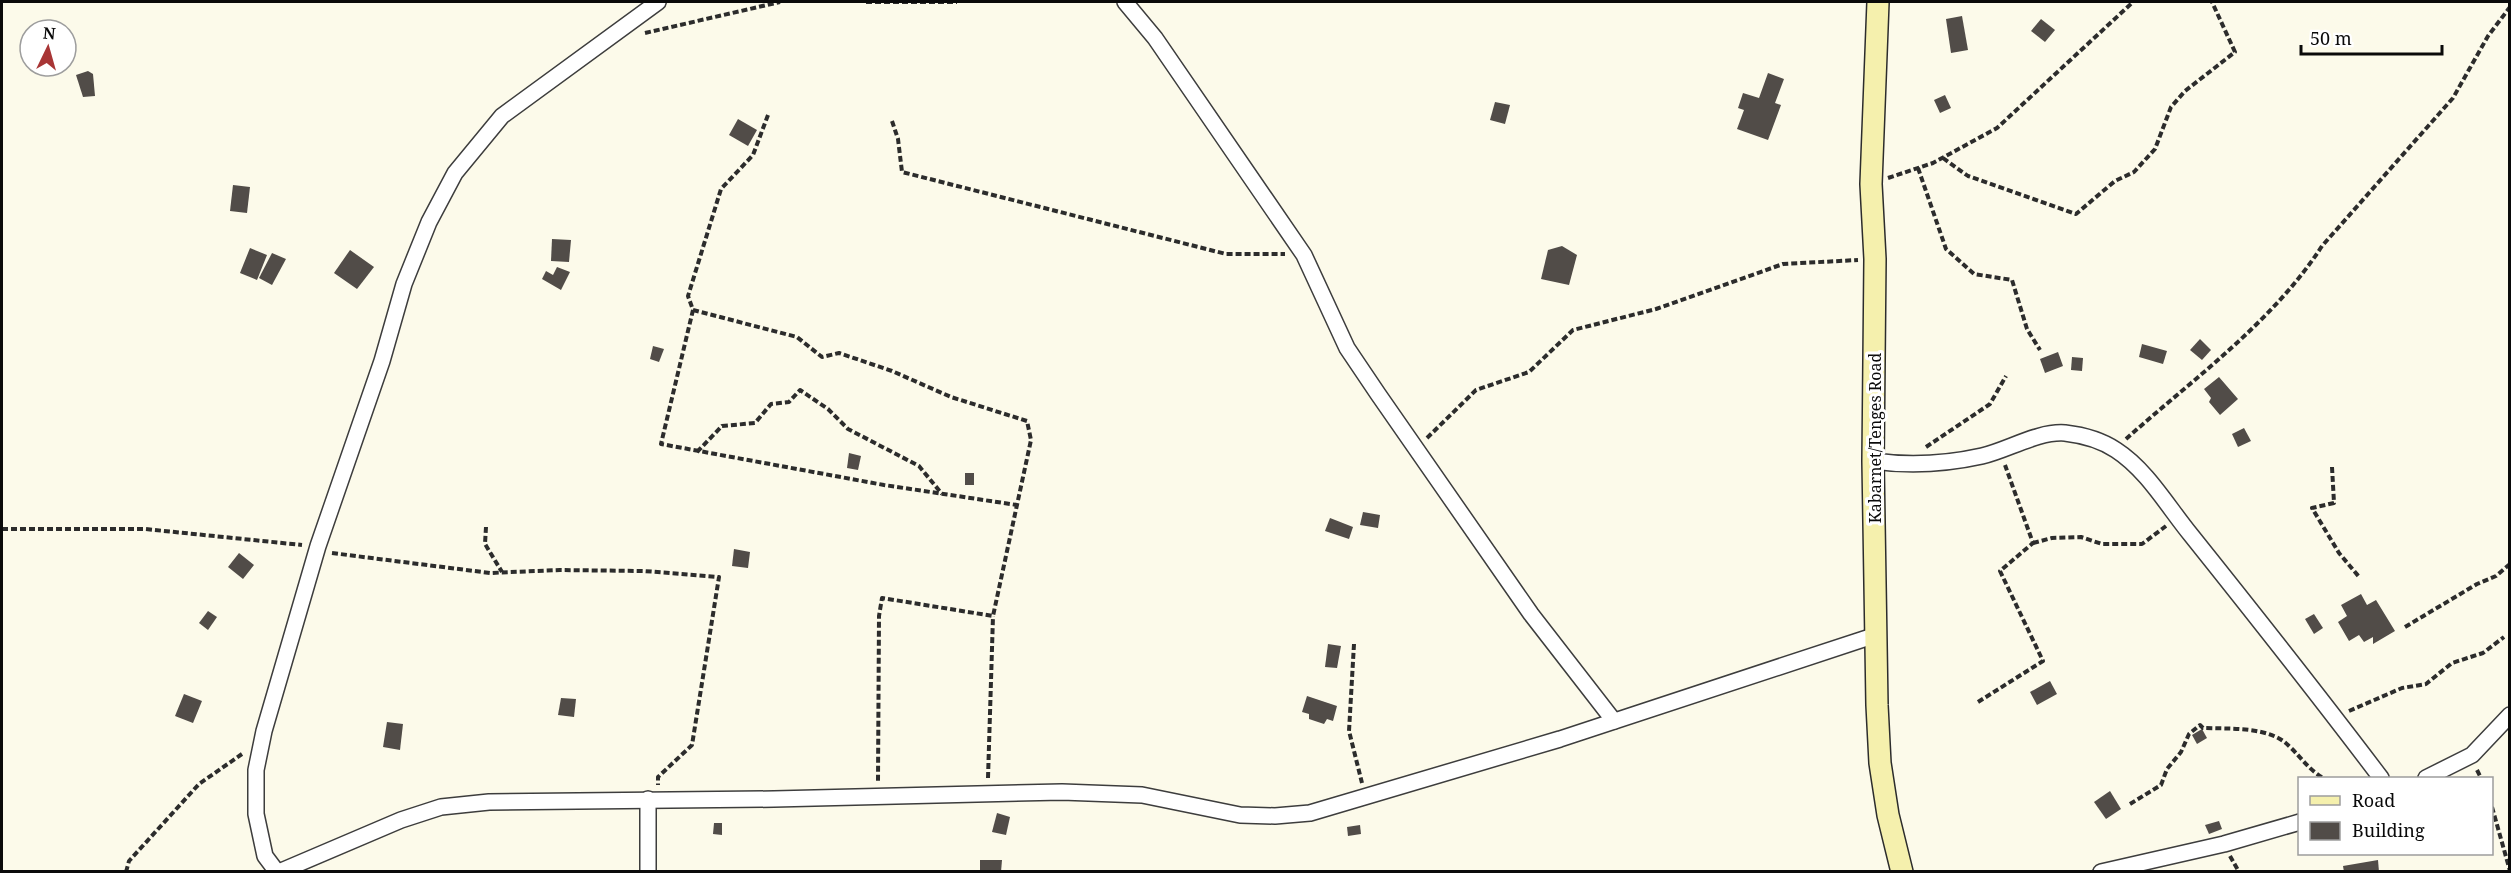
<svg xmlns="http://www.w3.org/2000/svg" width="2511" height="873" font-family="'Noto Serif',serif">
<rect width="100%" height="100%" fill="#fcfaea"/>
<g fill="#514c48">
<polygon points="1962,16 1968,50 1951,53 1946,19"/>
<polygon points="2041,19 2055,30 2045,42 2031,31"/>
<polygon points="88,71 93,74 95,96 83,97 76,75"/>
<polygon points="1768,73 1784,79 1775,103 1781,105 1768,140 1737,129 1744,110 1738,108 1743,93 1759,98"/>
<polygon points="1945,95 1951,108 1940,113 1934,100"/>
<polygon points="1495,102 1510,105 1505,124 1490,120"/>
<polygon points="738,119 757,130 748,146 729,135"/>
<polygon points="233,185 250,187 247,213 230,211"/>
<polygon points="552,239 571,240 569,262 551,261"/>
<polygon points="1562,246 1577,255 1569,285 1541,279 1548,250"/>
<polygon points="250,248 267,255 257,280 240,273"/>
<polygon points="350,250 374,267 357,289 334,273"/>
<polygon points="272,253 286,259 272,285 259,278"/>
<polygon points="557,267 570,272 561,290 542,279 546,271 553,275"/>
<polygon points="2200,339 2211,350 2202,360 2190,350"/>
<polygon points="2142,344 2167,351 2163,364 2139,357"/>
<polygon points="653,346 664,349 659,362 650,359"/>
<polygon points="2058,352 2063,366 2045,373 2040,359"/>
<polygon points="2072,357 2083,358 2082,371 2071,370"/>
<polygon points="2219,377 2238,399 2220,415 2209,402 2211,398 2204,389"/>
<polygon points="2244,428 2251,441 2238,447 2232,434"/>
<polygon points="849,453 861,456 858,470 847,468"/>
<rect x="965" y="473" width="9" height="12"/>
<polygon points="1363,512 1380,515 1378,528 1360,525"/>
<polygon points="1330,518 1353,527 1349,539 1325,531"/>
<polygon points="734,549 750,552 748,568 732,566"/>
<polygon points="239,553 254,565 243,579 228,567"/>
<polygon points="2361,594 2367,605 2376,600 2395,631 2373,644 2373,637 2364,642 2359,635 2349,641 2338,622 2347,616 2341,605"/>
<polygon points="208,611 217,617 208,630 199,623"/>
<polygon points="2314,614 2323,628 2314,634 2305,619"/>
<polygon points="1328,644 1341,646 1337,668 1325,667"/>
<polygon points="2050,681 2057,694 2037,705 2030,692"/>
<polygon points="184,694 202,701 193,723 175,716"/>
<polygon points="1307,696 1337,706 1333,721 1327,719 1324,724 1309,719 1309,714 1302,712"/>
<polygon points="561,698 576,699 574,717 558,715"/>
<polygon points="387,722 403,724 400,750 383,747"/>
<polygon points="2202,729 2207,738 2197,744 2192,735"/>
<polygon points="2110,791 2121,809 2106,819 2094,802"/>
<polygon points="997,813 1010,817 1006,835 992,832"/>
<polygon points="2219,821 2222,829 2209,834 2205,825"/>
<polygon points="714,823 722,823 722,835 713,834"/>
<polygon points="1360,825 1361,834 1348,836 1347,827"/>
<polygon points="980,860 1002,860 1001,872 980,872"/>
<polygon points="2378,860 2379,872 2344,872 2343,866"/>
</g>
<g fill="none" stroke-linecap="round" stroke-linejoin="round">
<g stroke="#3d3d3d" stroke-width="18">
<g id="street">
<polyline points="1125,2 1155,38 1304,255 1347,348 1378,394 1531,614 1614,721"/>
<path d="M1873,461C1909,466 1946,464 1982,456C2008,450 2038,431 2065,433C2082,435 2101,440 2116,450C2147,470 2168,507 2191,535C2255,615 2319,696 2381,778"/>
<polyline points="2426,778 2472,755 2510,715"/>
<polyline points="277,872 265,856 256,814 256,770 264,731 318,546 382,361 404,284 429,222 455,173 502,116 658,2"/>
<polyline points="279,872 401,820 441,807 489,802 774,799 1062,792 1142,795 1240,815 1275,816 1310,813 1560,739 1876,635"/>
<polyline points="648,872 648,799"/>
<polyline points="2101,872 2224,844 2300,822"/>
</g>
</g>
<g stroke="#2c2c2c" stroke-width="24">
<polyline id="secondary" points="1878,2 1871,184 1875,259 1873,461 1877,705 1880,763 1888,815 1902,872"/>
</g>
<g stroke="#2c2c2c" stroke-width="4" stroke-dasharray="6 3" stroke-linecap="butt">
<polyline points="866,2 957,2"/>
<polyline points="645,33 780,2"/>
<polyline points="768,115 753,155 721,189 688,296 693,310 661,444 884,485 1017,505"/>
<polyline points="892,121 898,139 902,172 1226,254 1285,254"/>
<polyline points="1943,158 1968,176 2076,214 2115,181 2134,172 2155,149 2171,107 2185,91 2235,52 2212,2"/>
<polyline points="1918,168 1946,249 1974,274 2012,280 2027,329 2040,350"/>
<polyline points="1888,178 1933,163 1997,128 2133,2"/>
<polyline points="693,310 797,337 822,357 839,353 892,371 951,397 1027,421 1031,440 993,616 882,598 879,616 878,781"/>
<polyline points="1427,438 1476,390 1529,372 1573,330 1656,309 1783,264 1858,260"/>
<path d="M2126,439C2193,379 2273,322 2322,246L2453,98L2488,36L2510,7"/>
<polyline points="1926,447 1990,404 2006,376"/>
<polyline points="697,452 722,426 755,423 771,404 789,402 800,390 828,409 848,429 919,466 942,494"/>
<polyline points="2332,467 2334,503 2312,508 2339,553 2360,578"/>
<polyline points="486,527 485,544 502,572"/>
<polyline points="2,529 145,529 302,545"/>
<polyline points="2033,543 2052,538 2081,537 2102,544 2142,544 2166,526"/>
<polyline points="332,553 490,573 560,570 644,571 719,577 692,745 658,777 658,785"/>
<polyline points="2405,627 2477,584 2496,576 2510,564"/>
<polyline points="1354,644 1349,731 1362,783"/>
<polyline points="1978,702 2043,661 2000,571 2033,543 2005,465"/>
<polyline points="2349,711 2402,688 2426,684 2452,663 2483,653 2504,637"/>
<polyline points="2477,770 2481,778"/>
<polyline points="988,778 993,616"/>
<path d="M2130,804L2161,785L2167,769L2181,752L2189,734L2200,725L2203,728C2229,729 2270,726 2289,746C2302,758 2307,768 2323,778"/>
<polyline points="2492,807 2510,871"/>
<polyline points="2230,856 2239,872"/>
<polyline points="126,872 129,861 199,784 242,754"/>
</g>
<use href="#street" stroke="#fff" stroke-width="15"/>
<use href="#secondary" stroke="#f5f0ad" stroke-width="21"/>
</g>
<g text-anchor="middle" stroke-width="6" stroke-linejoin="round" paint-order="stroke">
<g font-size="16" fill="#0a0a0a" stroke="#fff">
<text transform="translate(1875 438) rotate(-90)" y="6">Kabarnet/Tenges Road</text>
</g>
</g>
<rect width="2511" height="873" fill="none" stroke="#0a0a0a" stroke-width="6"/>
<rect x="2298" y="777" width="195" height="78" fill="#ffffff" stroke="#9d9d9d" stroke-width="1.5"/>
<rect x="2310" y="796" width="30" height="9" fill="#f5f0ad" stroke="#9d9d9d" stroke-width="1.5"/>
<text x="2352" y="807" font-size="18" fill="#0a0a0a">Road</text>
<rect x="2310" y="822" width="30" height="18" fill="#514c48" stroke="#9d9d9d" stroke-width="1.5"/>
<text x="2352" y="837" font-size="18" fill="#0a0a0a">Building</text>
<g transform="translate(48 48) rotate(5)"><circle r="28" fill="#ffffff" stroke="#9d9d9d" stroke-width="1.5"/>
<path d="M0-4.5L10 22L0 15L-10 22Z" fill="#a83535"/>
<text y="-9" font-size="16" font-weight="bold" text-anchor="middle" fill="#0a0a0a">N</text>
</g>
<path d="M2301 45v9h141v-9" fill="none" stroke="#0a0a0a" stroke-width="3"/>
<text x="2310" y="45" font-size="18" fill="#0a0a0a" stroke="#ffffff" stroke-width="4.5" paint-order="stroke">50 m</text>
</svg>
